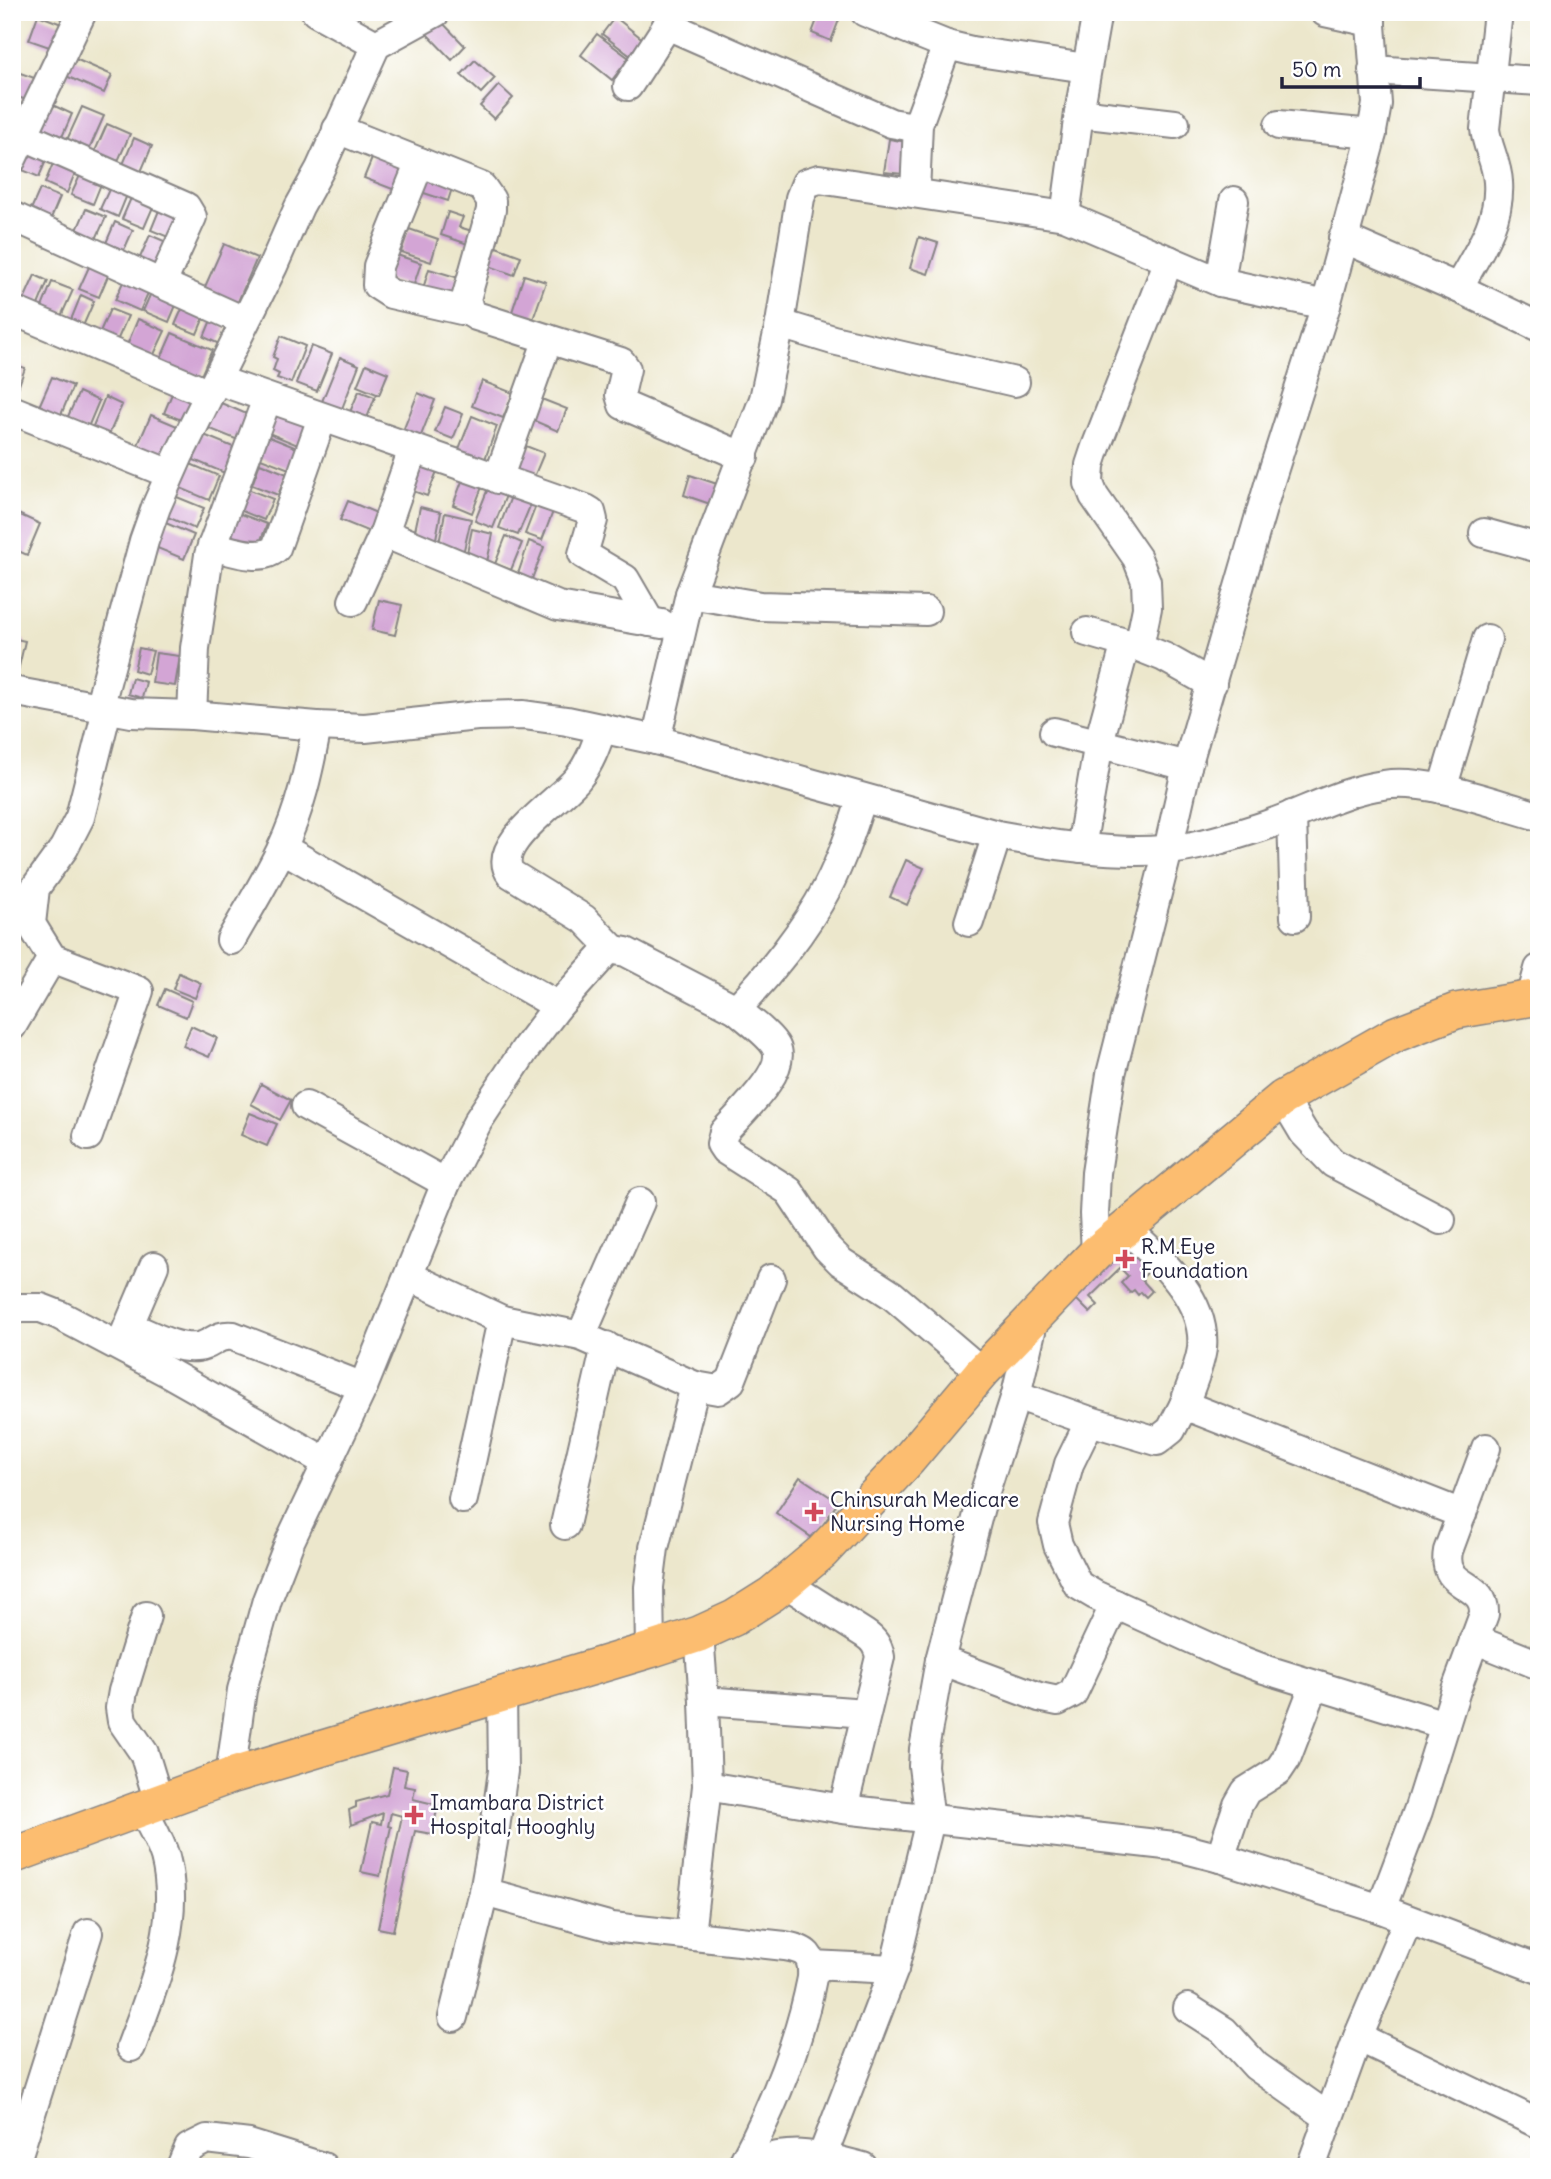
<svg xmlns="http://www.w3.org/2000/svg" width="1551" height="2179" font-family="Delius,sans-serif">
<rect width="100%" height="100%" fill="#fff"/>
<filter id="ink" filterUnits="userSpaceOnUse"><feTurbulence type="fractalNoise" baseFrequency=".0143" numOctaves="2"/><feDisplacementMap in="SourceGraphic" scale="14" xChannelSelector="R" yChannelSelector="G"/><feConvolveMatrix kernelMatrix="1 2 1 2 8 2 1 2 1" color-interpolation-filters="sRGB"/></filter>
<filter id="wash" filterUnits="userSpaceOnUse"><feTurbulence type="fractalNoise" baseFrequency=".00686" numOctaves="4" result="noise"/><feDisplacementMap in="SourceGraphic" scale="28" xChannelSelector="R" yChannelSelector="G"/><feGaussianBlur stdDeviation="1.57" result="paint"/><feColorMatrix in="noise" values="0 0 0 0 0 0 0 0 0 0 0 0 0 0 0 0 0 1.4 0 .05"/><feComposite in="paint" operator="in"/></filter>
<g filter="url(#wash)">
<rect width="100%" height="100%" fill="#ece7cc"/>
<g id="blocks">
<g fill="#d3a5d5">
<polygon points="820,12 842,12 831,41 812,33"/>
<polygon points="38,15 67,26 58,50 29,40"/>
<polygon points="615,17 645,41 632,57 602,34"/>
<polygon points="439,19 465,46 452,60 425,32"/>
<polygon points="597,34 629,58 612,80 581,55"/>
<polygon points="73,58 112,75 104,93 66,76"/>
<polygon points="475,60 495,78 481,93 461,75"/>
<polygon points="12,70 40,80 32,102 12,95"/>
<polygon points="499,85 513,98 494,119 480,106"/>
<polygon points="46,102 72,114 62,137 36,125"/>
<polygon points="82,107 104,116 88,152 66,142"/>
<polygon points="107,124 130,134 114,170 91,160"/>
<polygon points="134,138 152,146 137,181 119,174"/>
<polygon points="889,139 907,142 903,174 884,172"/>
<polygon points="25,140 50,151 39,177 13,166"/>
<polygon points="375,151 405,163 395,190 364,178"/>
<polygon points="56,156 78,165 67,193 45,183"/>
<polygon points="83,169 103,179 93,204 71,195"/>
<polygon points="423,172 454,182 448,201 418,191"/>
<polygon points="112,183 129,190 118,217 100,209"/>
<polygon points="40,189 60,197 49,223 29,214"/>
<polygon points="134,191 156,200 144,228 122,219"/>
<polygon points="162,203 184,213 173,239 151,230"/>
<polygon points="86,209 106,217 96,239 77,230"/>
<polygon points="448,212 463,217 459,227 472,231 468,244 441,235"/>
<polygon points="115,222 133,230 124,250 106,243"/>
<polygon points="409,229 438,239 431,262 401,252"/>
<polygon points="150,235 171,244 159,271 138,262"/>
<polygon points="919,237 938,243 928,274 910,268"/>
<polygon points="224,244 257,258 237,304 204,289"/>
<polygon points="488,244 521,256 514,275 481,263"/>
<polygon points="394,254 421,263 413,287 386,279"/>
<polygon points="93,258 112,266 99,297 79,289"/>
<polygon points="429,269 459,278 451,302 422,292"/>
<polygon points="127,273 152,284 140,311 115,300"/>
<polygon points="35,275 48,281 36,310 22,304"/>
<polygon points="524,275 546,282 532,322 511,315"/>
<polygon points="52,282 73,290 58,323 39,315"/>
<polygon points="154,286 179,298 169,322 143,311"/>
<polygon points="81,295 94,301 80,333 68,327"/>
<polygon points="186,300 207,310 197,334 175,325"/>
<polygon points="110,309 128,316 113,350 95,343"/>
<polygon points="138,319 165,331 150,363 124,352"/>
<polygon points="211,320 226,327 219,344 204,337"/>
<polygon points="172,333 212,350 197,385 157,367"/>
<polygon points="281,336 305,346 291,383 277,378 279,374 273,371 277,359 273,357"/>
<polygon points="311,346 332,354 317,391 296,383"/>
<polygon points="340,357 359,365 341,411 321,404"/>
<polygon points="12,364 25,368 18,388 12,386"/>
<polygon points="366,364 388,373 379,395 357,386"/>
<polygon points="52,377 73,386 58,422 36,413"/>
<polygon points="482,381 513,393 503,418 472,406"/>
<polygon points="176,384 196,393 184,421 164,413"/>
<polygon points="359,391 375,397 367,418 350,412"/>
<polygon points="79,392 99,401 86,432 65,423"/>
<polygon points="418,393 435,400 420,438 403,431"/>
<polygon points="105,397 122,405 107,439 91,431"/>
<polygon points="539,398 567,409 558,431 530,419"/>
<polygon points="214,400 249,415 238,440 203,426"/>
<polygon points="276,406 311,419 300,446 266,432"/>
<polygon points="445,407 463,414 453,439 435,432"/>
<polygon points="151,415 177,426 163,458 137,447"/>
<polygon points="472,416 497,426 485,459 459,449"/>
<polygon points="199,433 238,449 227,474 189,458"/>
<polygon points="262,434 297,448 289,469 253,455"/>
<polygon points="518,443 544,453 531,484 505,474"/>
<polygon points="423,457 440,464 427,496 410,490"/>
<polygon points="188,463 219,476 209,500 178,487"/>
<polygon points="260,463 287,474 278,495 252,485"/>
<polygon points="466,471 485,479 472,513 453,505"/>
<polygon points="690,475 720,485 713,505 684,495"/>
<polygon points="491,481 509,488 493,528 475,521"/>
<polygon points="240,486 273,499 264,520 232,507"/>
<polygon points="515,486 535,494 518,535 499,528"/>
<polygon points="172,495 204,508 195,529 163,515"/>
<polygon points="540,495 557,501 542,540 525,534"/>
<polygon points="348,501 379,514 372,533 340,520"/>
<polygon points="420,507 441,512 435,544 413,540"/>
<polygon points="230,510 267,524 257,550 220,535"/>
<polygon points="16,513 40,524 27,555 12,548 12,522"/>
<polygon points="445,513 471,519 463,554 438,548"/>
<polygon points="161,521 194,535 184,559 150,545"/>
<polygon points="472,529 493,534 487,562 466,558"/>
<polygon points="506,536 522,543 511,570 495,564"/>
<polygon points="529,541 544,547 530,584 517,577"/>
<polygon points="379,600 402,605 395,635 372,630"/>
<polygon points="12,638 25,641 18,671 12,669"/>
<polygon points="139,648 153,651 147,674 134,670"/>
<polygon points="156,653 180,656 175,686 152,683"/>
<polygon points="132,678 146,682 142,698 128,694"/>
<polygon points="906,860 924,868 907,905 890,897"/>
<polygon points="179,973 201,983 195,998 173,989"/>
<polygon points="165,989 192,1001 186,1017 158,1005"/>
<polygon points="191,1026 217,1038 209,1057 183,1046"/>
<polygon points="261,1084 291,1100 280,1120 251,1104"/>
<polygon points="250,1113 277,1124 267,1146 241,1135"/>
<polygon points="1124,1245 1149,1271 1141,1279 1152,1291 1146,1297 1141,1292 1138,1295 1134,1290 1130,1293 1121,1283 1128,1276 1120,1268 1090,1297 1098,1305 1090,1313 1072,1295"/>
<polygon points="800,1477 838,1502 814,1539 776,1513"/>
<polygon points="393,1767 407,1770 404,1786 415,1788 413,1799 438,1805 432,1834 415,1831 393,1931 378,1928 402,1816 391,1813 388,1826 391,1827 380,1876 361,1872 372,1822 381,1824 383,1813 351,1825 349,1810 356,1807 356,1802 387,1794"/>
</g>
</g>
</g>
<g filter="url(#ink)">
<use href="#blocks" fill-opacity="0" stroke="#878484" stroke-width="2"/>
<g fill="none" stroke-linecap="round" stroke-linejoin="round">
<g stroke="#878484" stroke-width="32">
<g id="minor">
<polyline points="316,12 376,45"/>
<polyline points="865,12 947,45 972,51 1086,68"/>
<polyline points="1325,12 1371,22"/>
<polyline points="667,25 891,123 908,126 918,124"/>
<polyline points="1373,70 1539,81"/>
<polyline points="628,86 676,12"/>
<polyline points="1079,113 1175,124"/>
<polyline points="1279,125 1372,134"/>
<polyline points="337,129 482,187 491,200 491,210 466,299 470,312 476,316 621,362 626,369 620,395 623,405 744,457"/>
<polyline points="22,135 186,207 192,217 162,283"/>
<polyline points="12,159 82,12"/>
<polyline points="420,162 378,266 377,285 391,294 470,312"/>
<polyline points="915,193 918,124 947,45"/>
<polyline points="12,216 244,321"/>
<polyline points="1065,216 1079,113 1097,12"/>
<polyline points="1343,238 1458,288 1539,327"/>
<polyline points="1220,282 1234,201"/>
<path d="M1458,288C1476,255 1501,222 1498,182C1497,163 1487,147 1485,129L1498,12"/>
<polyline points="12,310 209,394"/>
<polyline points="780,324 833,340 1015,382"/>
<polyline points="217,380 586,509 591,512 593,520 583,554 625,579 650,622"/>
<polyline points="12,410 170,474"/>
<polyline points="498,479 548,339"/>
<polyline points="384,533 558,606 662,624"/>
<polyline points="1484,533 1539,548"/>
<path d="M212,546C230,550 261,563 276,548L322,418"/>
<polyline points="690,594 760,606 926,611"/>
<polyline points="353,601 384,533 413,449"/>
<polyline points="1087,632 1139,647 1164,657 1212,684"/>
<polyline points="1139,647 1147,608 1146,581 1137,558 1094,496 1089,483 1090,465 1096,447 1169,260"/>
<path d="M12,691L131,713L192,715L317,726L365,728L477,716L524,715L567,721L656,740L997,835C1053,845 1108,854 1165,850C1192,849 1233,836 1258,828C1300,815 1340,791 1383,785C1428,778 1495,804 1539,816"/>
<polyline points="99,708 144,541 156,507 179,455 273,266 299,207 320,169 376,45 436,12"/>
<polyline points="192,715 195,648 209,555 267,399"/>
<path d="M602,728C596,746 590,763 578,778C561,800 488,845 511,874L584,919L613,949"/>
<polyline points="1054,732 1187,766"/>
<polyline points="656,740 690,594 764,399 780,324 800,198 806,183 819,179 1065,216 1220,282 1326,305"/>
<polyline points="1442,789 1487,639"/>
<polyline points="1292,815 1295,917"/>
<polyline points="282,848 558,1006"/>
<polyline points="1081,848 1099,742 1126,643"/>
<polyline points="969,922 997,835"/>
<path d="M231,940C248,910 266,881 281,850C300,811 309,769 317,726"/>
<polyline points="1531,998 1539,969"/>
<path d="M736,1009C747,1019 770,1035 776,1047C788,1071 739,1114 724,1132L721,1144L725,1150L789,1191L827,1248L841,1262L892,1295L982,1372"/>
<polyline points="12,1026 52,958"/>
<polyline points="1283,1098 1304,1133 1333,1163 1441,1220"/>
<polyline points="306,1106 446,1183"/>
<polyline points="88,1136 139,991 52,958 31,924 35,888 64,848 80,817 107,710"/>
<path d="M1125,1227C1157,1257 1207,1298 1202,1348C1200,1366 1190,1387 1184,1405L1462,1514"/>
<polyline points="1096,1253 1094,1214 1096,1173 1111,1074 1168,850 1187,766 1270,481 1326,305 1370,142 1377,104 1370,12"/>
<polyline points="409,1276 502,1320 581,1336 695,1386 654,1548 649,1587 650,1650"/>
<polyline points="12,1310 16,1308 41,1308 59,1315 169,1373 328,1463"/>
<path d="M129,1326C149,1334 176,1350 198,1347C213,1345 215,1334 233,1336L363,1387"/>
<polyline points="581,1336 640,1202"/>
<polyline points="122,1341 154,1266"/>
<polyline points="695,1386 718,1390 731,1381 771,1279"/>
<polyline points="1016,1395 1090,1421 1157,1441 1171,1430 1184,1405"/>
<polyline points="1090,1421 1069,1464 1053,1523 1058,1545 1078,1585 1095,1595 1227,1655 1264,1669 1445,1725"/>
<polyline points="463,1499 502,1320"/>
<polyline points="565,1525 606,1346"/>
<path d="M785,1583L865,1634C874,1640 878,1646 880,1657L843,1809"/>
<polyline points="146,1616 123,1691 120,1708 122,1721 144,1753 159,1802"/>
<polyline points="1474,1639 1539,1665"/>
<polyline points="940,1660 1039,1697 1058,1701 1073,1693 1115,1604"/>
<polyline points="704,1701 866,1713"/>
<path d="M230,1776L242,1690L267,1600L290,1541L363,1387L446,1183L478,1121L526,1048L558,1006L609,949L626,952L736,1009C768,976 806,929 827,888C842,859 852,829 862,798"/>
<polyline points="707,1786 843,1809 1174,1846 1220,1858 1381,1909 1539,1969"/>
<polyline points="1220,1858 1238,1805 1246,1791 1278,1771 1286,1759 1314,1686"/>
<path d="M484,1892L612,1927L785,1946C807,1950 813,1955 812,1978C799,2045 773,2107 741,2167"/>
<path d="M1381,1909L1418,1811L1456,1690L1484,1614C1486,1580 1441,1591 1448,1551L1486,1448"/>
<polyline points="690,1935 707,1786 704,1701 699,1634"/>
<polyline points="812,1965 894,1969 930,1820 923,1766 924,1749 940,1660 980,1507 1016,1395 1035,1314"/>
<polyline points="1188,2008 1224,2031 1256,2066 1328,2117"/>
<polyline points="453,2017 484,1892 493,1842 503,1771 502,1693"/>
<polyline points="1358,2037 1539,2124"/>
<path d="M131,2047C153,1987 182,1921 165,1857C160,1840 149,1823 142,1808"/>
<polyline points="822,2157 894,1969"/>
<path d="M742,2165C794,2148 812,2154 863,2167"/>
<polyline points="14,2167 88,1933"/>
<polyline points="181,2167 189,2148 207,2139 249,2144 323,2167"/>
<polyline points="1311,2167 1358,2037 1408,1920"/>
</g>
</g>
<g stroke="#878484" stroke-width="38">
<polyline id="major" points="12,1856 230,1776 650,1650 699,1634 734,1618 772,1594 822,1552 908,1460 982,1372 1096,1253 1283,1098 1396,1034 1456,1011 1539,997"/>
</g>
<use href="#minor" stroke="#fff" stroke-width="28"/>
<use href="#major" stroke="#fcbd6f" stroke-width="35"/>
</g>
</g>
<g fill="#d1495b" stroke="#fff" stroke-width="2.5">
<path d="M1121.5 1248.5h7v7h7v7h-7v7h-7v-7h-7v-7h7z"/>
<path d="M810.5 1501.5h7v7h7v7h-7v7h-7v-7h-7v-7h7z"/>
<path d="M410.5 1804.5h7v7h7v7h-7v7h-7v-7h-7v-7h7z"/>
</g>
<g text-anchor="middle" stroke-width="5" stroke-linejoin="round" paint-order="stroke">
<g font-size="21" fill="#22223b" stroke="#fff" text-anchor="start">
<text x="1141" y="1254">R.M.Eye<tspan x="1141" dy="24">Foundation</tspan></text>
<text x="830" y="1507">Chinsurah Medicare<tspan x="830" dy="24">Nursing Home</tspan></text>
<text x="430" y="1810">Imambara District<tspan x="430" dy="24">Hospital, Hooghly</tspan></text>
</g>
</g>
<rect width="1551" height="2179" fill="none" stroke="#fff" stroke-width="42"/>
<path d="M1282 77v10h138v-10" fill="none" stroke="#22223b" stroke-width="3.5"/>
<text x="1292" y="77" font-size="21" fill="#22223b" stroke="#ffffff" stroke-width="5" paint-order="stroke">50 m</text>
</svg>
